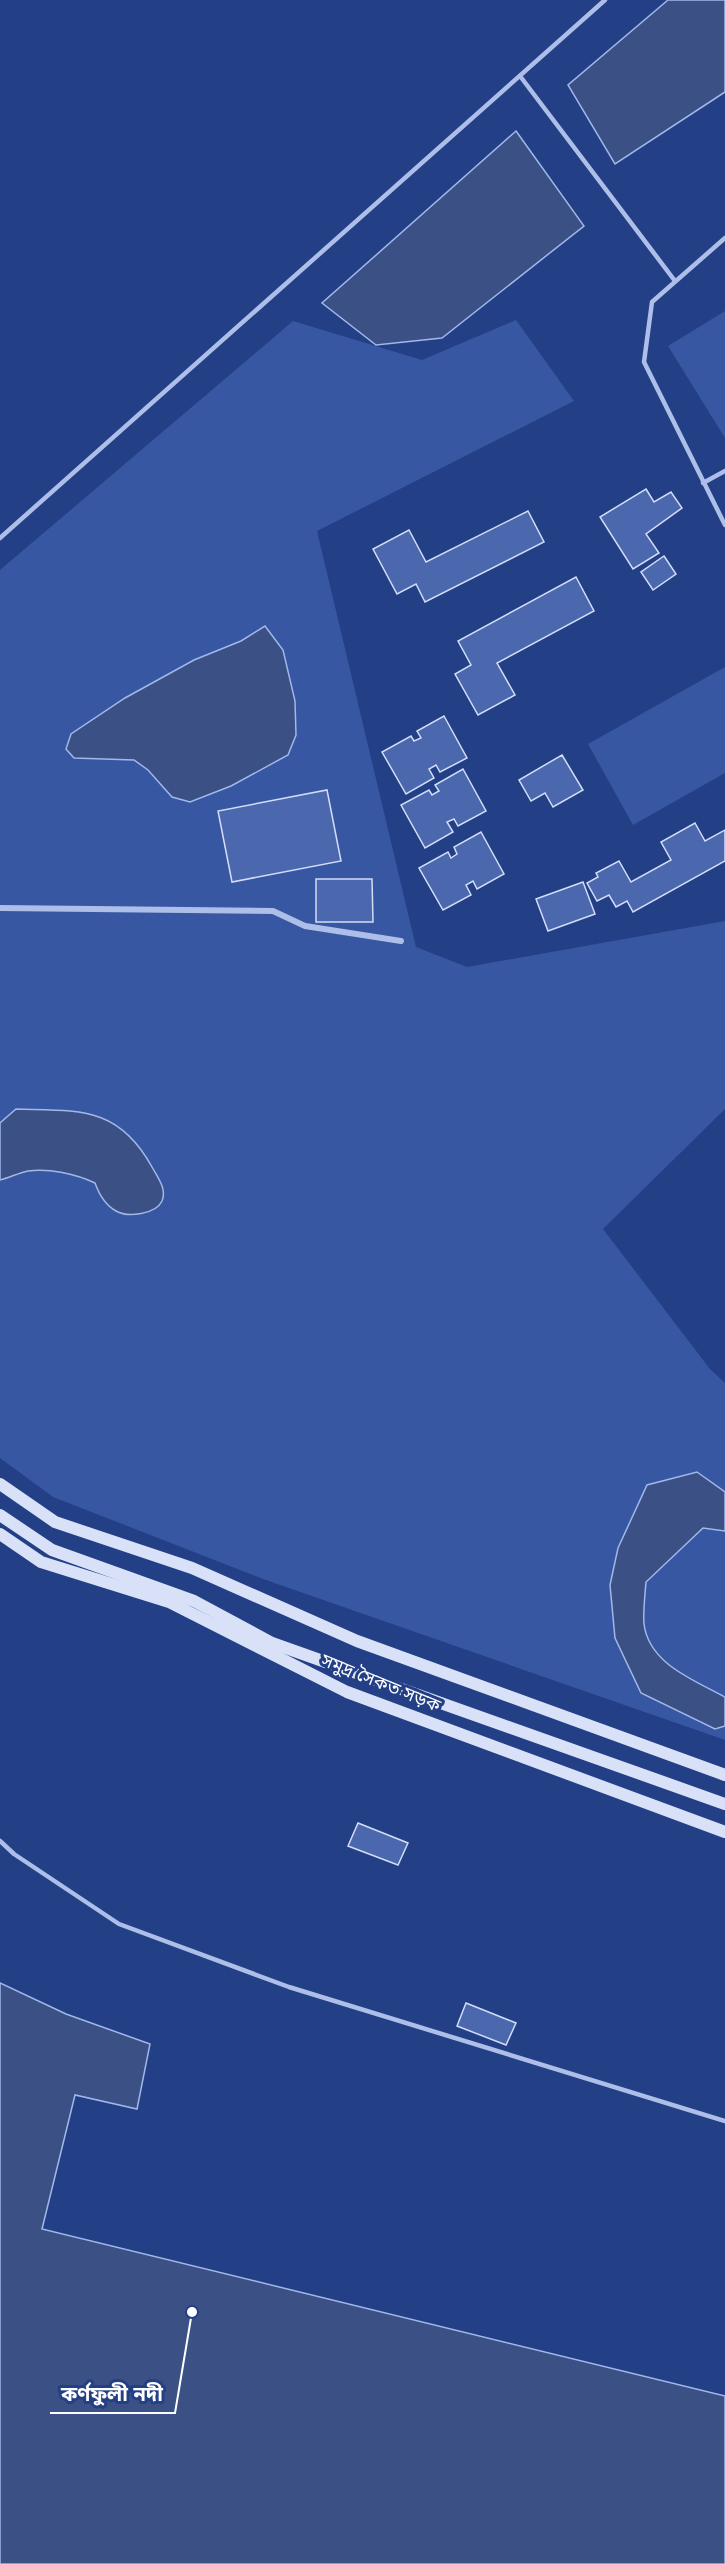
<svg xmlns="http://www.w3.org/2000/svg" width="725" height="2564" font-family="Quicksand,'Noto Sans Bengali',sans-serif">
<rect width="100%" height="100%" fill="#233f86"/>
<g fill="#3757a3">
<polygon points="725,311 725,438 668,346"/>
<polygon points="516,320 574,401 317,531 416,947 467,967 725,921 725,1109 603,1229 710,1369 725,1383 725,1740 263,1579 53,1497 0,1458 0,570 293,321 422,360"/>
<polygon points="725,667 725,773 633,825 588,744"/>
</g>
<g fill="#3b5084" stroke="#a1b8ea" stroke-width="1.5">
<polygon points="668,0 725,0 725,92 615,164 568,85"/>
<polygon points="516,131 584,226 442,338 376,345 322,303"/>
<polygon points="265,626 283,650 295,701 296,735 288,755 231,786 190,802 172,797 148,770 134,760 74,758 66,749 71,734 125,698 194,660 241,641"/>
<path d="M16,1109C78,1111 118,1105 152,1167C158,1178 167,1189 162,1201C156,1214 128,1218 116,1211C105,1205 99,1194 95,1183C76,1174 49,1168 28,1171C18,1173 9,1178 0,1180V1123Z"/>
<path d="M697,1472L725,1492V1531L703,1528L646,1582C645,1595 643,1611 644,1624C649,1664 694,1680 725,1697V1726L715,1729L641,1693L615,1638L610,1585L618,1548L647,1485Z"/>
<polygon points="0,1983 66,2014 150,2044 137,2109 75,2095 42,2229 725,2396 725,2564 0,2564"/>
</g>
<g fill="#4b68ae" stroke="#d2ddf7" stroke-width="1.5">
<polygon points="646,489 654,502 671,492 682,508 646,534 659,553 633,569 600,517"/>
<polygon points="528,511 544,542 425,602 416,584 397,594 373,549 409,530 426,562"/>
<polygon points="664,556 676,574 653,590 641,572"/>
<polygon points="576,577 594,611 497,663 515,695 478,715 455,674 471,665 458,641"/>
<polygon points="444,716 467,758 440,772 436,765 429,769 434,778 406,794 382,752 411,736 414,741 421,738 417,731"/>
<polygon points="562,755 583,790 553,807 545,793 531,801 519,780"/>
<polygon points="463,769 486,811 458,826 454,819 447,822 453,832 425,848 401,805 429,790 432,795 439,791 435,785"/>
<polygon points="327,790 341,861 232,882 218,811"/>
<polygon points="695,823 705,841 725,830 725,861 633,912 627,901 616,907 609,895 597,901 587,883 598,877 596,873 619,861 631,882 671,860 661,842"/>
<polygon points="481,832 504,874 477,889 473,881 466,885 471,895 443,910 419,868 448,852 451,858 457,854 454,847"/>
<polygon points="316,879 372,879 373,922 316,922"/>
<polygon points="583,882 595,914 548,931 536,899"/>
<polygon points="358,1823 408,1843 398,1865 348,1846"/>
<polygon points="466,2003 516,2023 506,2045 457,2026"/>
</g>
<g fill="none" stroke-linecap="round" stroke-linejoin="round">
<g stroke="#adbfe9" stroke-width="4.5">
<polyline points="520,76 675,281"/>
<polyline points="725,238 652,302 644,362 725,525"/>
<polyline points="703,483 725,471"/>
<polyline points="0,538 605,0"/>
<polyline points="0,1841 14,1854 119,1924 289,1987 725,2121"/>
</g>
<polyline stroke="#adbfe9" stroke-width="6" points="0,908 273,911 305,926 401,941"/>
<g stroke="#d8e1f7" stroke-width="12">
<polyline points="0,1484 55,1522 192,1568 357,1641 725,1775"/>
<polyline points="0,1515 52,1550 194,1601 272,1643 725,1804"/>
<polyline points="0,1534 41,1562 169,1602 347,1692 725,1832"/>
</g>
</g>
<g text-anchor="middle" stroke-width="6" stroke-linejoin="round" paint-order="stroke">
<g font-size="18" fill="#fff" stroke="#233f86">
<text transform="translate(381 1683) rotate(22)" y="6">সমুদ্র সৈকত সড়ক</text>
</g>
</g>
<path fill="none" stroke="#fff" stroke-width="2" d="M192 2312L175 2413H50"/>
<circle fill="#fff" stroke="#233f86" stroke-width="2" cx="192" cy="2312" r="6"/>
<g font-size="20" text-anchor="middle" font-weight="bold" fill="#fff" stroke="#233f86" stroke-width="6" stroke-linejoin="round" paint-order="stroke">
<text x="112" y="2401">কর্ণফুলী নদী</text>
</g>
</svg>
